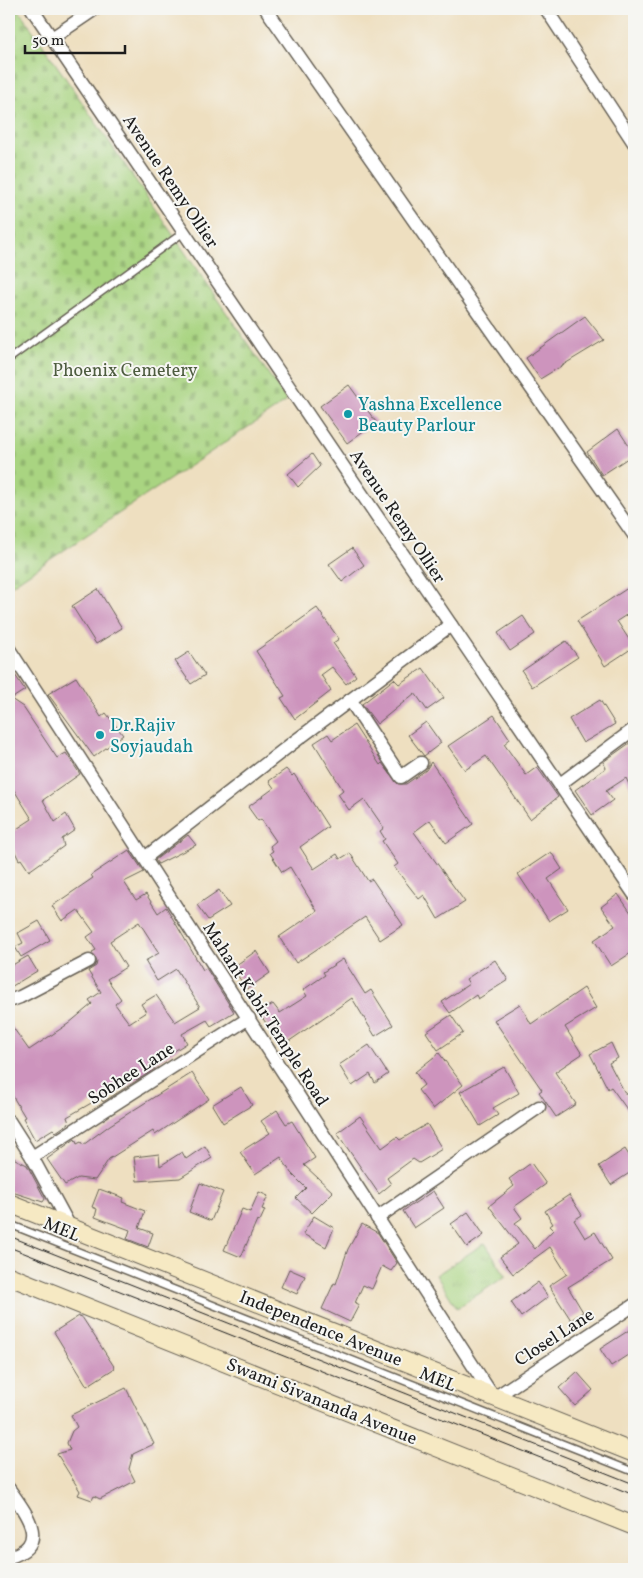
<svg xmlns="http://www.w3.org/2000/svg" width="643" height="1578" font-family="Vollkorn,serif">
<defs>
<pattern id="grass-tufts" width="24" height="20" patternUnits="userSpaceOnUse" patternTransform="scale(1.25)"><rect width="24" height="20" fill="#a9d481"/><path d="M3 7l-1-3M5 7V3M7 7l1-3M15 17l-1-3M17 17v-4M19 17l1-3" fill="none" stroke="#91b56f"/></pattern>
<pattern id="cemetery-stones" width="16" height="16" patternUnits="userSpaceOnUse" patternTransform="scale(1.25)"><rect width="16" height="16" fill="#a9d481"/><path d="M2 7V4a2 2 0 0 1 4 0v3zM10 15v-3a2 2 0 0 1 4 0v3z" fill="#91b56f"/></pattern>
</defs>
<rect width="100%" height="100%" fill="#f6f6f2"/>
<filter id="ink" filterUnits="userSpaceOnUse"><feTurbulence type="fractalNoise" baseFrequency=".02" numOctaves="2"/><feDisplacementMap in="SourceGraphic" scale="10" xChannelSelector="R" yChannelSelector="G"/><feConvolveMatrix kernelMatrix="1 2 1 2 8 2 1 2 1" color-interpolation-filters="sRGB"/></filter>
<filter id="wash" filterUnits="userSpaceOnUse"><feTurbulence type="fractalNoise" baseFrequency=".0096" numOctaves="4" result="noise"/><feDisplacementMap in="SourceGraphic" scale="20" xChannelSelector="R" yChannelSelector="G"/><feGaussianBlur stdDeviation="1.12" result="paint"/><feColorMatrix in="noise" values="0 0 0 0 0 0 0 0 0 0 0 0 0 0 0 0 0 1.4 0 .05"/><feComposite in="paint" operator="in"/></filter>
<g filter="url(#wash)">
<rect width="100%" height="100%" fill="#eedfc0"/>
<polygon fill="url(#grass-tufts)" stroke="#62784e" points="485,1243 506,1276 457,1308 436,1275"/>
<polygon fill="url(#cemetery-stones)" stroke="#62784e" points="9,9 18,9 287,401 9,587"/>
<g id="blocks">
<g fill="#cd94bd" fill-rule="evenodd">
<polygon points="585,316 604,340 540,379 526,358"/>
<polygon points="349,385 376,422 347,443 320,406"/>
<polygon points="618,429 634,454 602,475 587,452"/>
<polygon points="312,454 320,466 298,487 288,474"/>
<polygon points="352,548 364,565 342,582 329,564"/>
<polygon points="634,584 634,610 617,621 634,647 605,666 577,621"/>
<polygon points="98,589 122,628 96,644 72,606"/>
<polygon points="317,608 339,639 333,643 356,676 346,684 332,667 321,675 331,691 295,719 281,698 285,696 256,651"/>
<polygon points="523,616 535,634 510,651 498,633"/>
<polygon points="566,641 578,657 532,687 522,671"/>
<polygon points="189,652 205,675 191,684 175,661"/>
<polygon points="9,666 25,690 11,699 23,707 57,758 66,753 80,774 43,800 55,822 66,814 75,830 62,839 64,846 29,871 21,859 19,860 9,840 9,834 32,819 9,782"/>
<polygon points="423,668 444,698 427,710 415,693 377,724 362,704 394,679 399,684"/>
<polygon points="76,677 101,717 106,713 123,735 94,757 48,694"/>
<polygon points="600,700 615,724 583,743 569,719"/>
<polygon points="494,715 510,739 504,744 526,775 537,767 558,797 530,819 486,756 465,770 448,746"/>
<polygon points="426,722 441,743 424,756 408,735"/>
<polygon points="354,725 380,765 382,763 398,784 406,784 426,770 431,762 473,824 446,843 430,820 414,832 465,902 438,919 424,895 419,899 394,867 398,864 382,841 385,839 380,831 384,828 364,799 349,810 338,794 343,790 314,743 328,734 332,740"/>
<polygon points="634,740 634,795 626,778 606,791 613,800 592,815 575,790 606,768 603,762"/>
<polygon points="286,769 292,776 294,774 328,827 300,847 314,869 337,854 340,859 350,853 368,881 372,879 403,925 380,940 365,917 296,963 279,937 317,911 290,867 282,872 270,853 273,851 270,846 276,841 261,819 258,821 248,807 274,788 269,781"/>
<polygon points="188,835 196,845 158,864 155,860"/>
<path d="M129,850L144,872L124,882L136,900L146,894L158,913L166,907L203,970L206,968L234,1012L211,1026L207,1020L182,1034L187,1043L152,1065L155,1069L103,1102L100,1098L67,1117L69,1123L56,1132L53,1129L35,1140L23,1118L25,1117L9,1090V1022L29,1050L68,1024L92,1004L89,1000L101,992L88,971L96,966L97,962L92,952L96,950L87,937L94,932L78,910L62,921L52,906L93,878L91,875ZM139,922L159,953L145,961L157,981L176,969L200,1007L175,1022L156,995L141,1004L146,1012L129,1023L115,1004L121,999L107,979L126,967L110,941Z"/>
<polygon points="551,852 562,869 548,879 568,909 549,921 518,874"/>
<polygon points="219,890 230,906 208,920 197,905"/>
<polygon points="618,894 634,917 634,951 611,966 594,940 615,926 601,907"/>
<polygon points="39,921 50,940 21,957 15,947 23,943 18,933"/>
<polygon points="256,951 270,973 247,989 232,968"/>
<polygon points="28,956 37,971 9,988 9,967"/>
<polygon points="343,959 365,994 371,990 393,1025 375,1036 352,998 282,1046 259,1013 273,1004 280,1013 307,996 303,990 325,975 323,972"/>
<polygon points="495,960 508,980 478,999 476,995 450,1013 442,1002 469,984 466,979"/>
<polygon points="584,988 596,1008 565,1027 582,1054 555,1072 576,1104 556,1117 539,1092 542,1090 494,1020 520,1004 531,1024"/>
<polygon points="451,1015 463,1033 438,1050 426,1032"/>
<polygon points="611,1043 618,1058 609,1063 626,1095 634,1089 634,1119 611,1087 608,1089 590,1054"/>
<polygon points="369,1045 388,1074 375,1083 370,1074 352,1086 339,1065"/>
<polygon points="439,1053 463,1085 433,1109 418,1090 424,1085 415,1072"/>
<polygon points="504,1067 519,1093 493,1108 498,1115 480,1126 460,1092"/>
<polygon points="192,1073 209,1099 155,1135 153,1131 109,1159 95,1180 78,1178 65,1185 47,1159 75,1139 77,1144 81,1142 83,1145 110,1125"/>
<polygon points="241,1087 252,1105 223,1123 212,1105"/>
<polygon points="277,1110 286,1124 292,1121 315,1158 304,1165 333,1192 312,1213 296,1198 306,1188 291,1173 281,1157 255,1174 240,1152 270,1133 261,1121"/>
<polygon points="360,1116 382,1148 397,1137 400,1140 427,1124 442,1149 419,1163 413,1159 387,1178 391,1184 379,1194 337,1133"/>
<polygon points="205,1146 212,1158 180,1178 137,1181 134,1157 159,1154 160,1166 182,1152 186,1159"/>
<polygon points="625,1149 634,1163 634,1170 611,1185 599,1166"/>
<polygon points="9,1156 27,1165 45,1199 43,1202 9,1191"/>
<polygon points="531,1163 546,1184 514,1207 522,1218 515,1223 535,1249 553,1230 549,1226 553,1224 545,1211 569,1195 582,1215 574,1220 585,1238 595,1232 612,1260 568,1287 583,1312 571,1320 549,1286 567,1274 550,1247 513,1274 500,1257 518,1244 489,1206 514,1186 509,1179"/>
<polygon points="200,1183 223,1192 211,1221 189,1212"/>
<polygon points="99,1189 124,1198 122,1202 145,1211 139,1228 153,1233 148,1247 127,1239 130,1230 95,1217 97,1209 92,1207"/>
<polygon points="433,1191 444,1208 414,1228 403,1211"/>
<polygon points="259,1192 268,1196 262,1209 265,1210 260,1221 257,1220 241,1257 224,1250 242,1209 250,1212"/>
<polygon points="468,1212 484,1235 467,1247 451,1224"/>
<polygon points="314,1216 334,1228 326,1247 303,1234"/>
<polygon points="362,1224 378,1233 397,1263 391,1271 382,1266 372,1289 363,1285 355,1303 359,1305 350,1322 322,1309 334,1283 336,1284 348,1249"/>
<polygon points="289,1269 305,1276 297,1294 281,1287"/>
<polygon points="538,1282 548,1297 521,1317 511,1302"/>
<polygon points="79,1316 82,1317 115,1368 87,1386 54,1332"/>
<polygon points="634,1327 634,1351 611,1366 600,1349"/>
<polygon points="577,1372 593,1390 575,1406 559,1388"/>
<polygon points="126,1388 154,1444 133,1454 129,1469 135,1481 100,1499 94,1496 92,1500 78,1495 80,1491 57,1454 70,1450 67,1443 72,1431 77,1427 71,1415"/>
</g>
</g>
</g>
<g filter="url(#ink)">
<use href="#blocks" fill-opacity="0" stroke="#666055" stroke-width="1"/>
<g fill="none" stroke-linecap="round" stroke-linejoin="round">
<g stroke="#666055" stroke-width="9">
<g id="lane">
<polyline points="9,359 184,232"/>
<polyline points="9,1224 634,1472"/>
</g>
</g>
<g stroke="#666055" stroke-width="15">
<g id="street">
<polyline points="32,9 634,894"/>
<polyline points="266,9 634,535"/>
<polyline points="546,9 634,143"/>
<polyline points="52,38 95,9"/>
<polyline points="9,649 494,1398 634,1305"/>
<polyline points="350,700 401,777 421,763"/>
<polyline points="560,784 634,729"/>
<polyline points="146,857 290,745 451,625"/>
<polyline points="9,1001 20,997 89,961"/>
<polyline points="9,1121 32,1157 70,1227"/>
<polyline points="32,1157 249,1018"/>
<polyline points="377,1218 539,1107"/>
<path d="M9,1489C25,1512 52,1544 9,1557"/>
</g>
</g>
<g stroke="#666055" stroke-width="20">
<g id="secondary">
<polyline points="9,1203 634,1453"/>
<polyline points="9,1276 634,1526"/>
</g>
</g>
<use href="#lane" stroke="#fff" stroke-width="6"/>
<use href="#street" stroke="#fff" stroke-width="12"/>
<use href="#secondary" stroke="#f6e9c3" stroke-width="18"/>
<g stroke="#1c1c1c" stroke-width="1">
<polyline points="9,1236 634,1484"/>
<polyline points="9,1247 634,1495"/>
</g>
</g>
</g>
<g fill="#0f9aa8" stroke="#f6f6f2" stroke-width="2">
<circle cx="348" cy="414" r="5"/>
<circle cx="100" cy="735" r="5"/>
</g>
<g text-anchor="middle" stroke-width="4" stroke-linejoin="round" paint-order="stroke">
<g font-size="18" fill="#1c1c1c" stroke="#f6f6f2">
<text transform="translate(171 181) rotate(56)" y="6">Avenue Remy Ollier</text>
<text transform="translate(398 516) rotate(56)" y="6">Avenue Remy Ollier</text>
<text transform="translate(266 1014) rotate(57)" y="6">Mahant Kabir Temple Road</text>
<text transform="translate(131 1073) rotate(-33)" y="6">Sobhee Lane</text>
<text transform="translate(62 1229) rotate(22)" y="6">MEL</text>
<text transform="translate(321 1328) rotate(22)" y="6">Independence Avenue</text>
<text transform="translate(554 1337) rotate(-33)" y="6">Closel Lane</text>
<text transform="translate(438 1379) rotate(22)" y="6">MEL</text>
<text transform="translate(322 1401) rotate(22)" y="6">Swami Sivananda Avenue</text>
</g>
<g font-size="18" fill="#4d5c3f" stroke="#f6f6f2">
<text x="125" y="376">Phoenix Cemetery</text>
</g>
<g font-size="18" fill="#0d838f" stroke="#f6f6f2" text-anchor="start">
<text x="358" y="410">Yashna Excellence<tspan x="358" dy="21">Beauty Parlour</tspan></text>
<text x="110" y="731">Dr.Rajiv<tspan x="110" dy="21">Soyjaudah</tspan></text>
</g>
</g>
<rect width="643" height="1578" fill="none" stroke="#f6f6f2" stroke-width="30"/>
<path d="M25 45v8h100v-8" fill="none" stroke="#1c1c1c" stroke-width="2.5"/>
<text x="32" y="45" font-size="15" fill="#1c1c1c" stroke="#f6f6f2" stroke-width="4" paint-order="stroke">50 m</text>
</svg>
